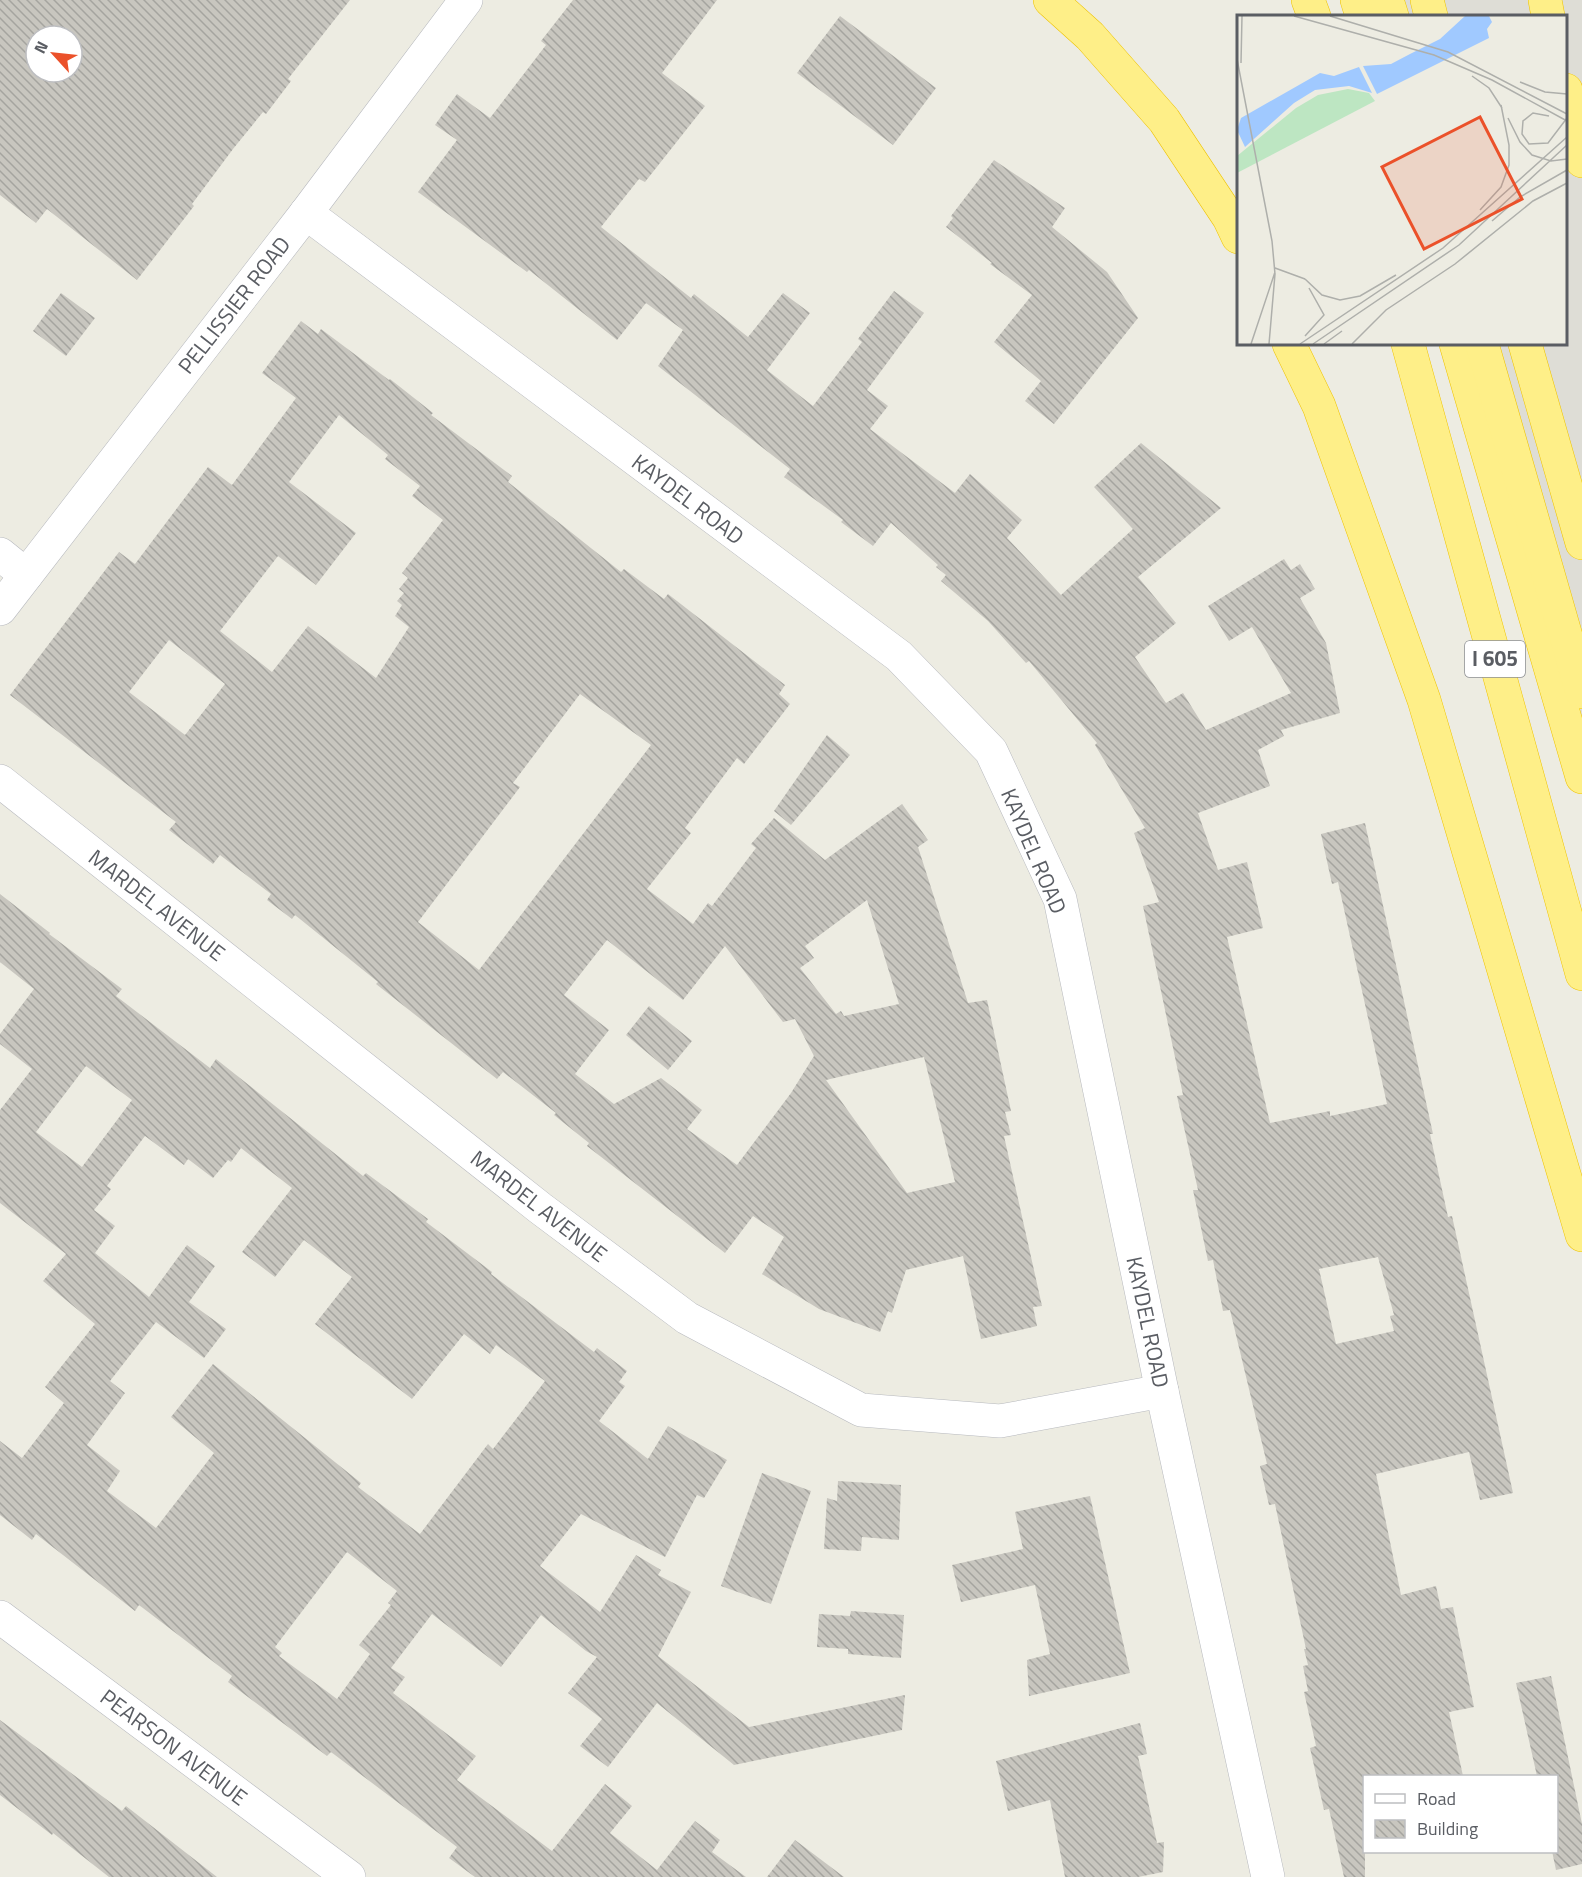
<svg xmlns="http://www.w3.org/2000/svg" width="1582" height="1877" font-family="'Titillium Web',sans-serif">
<defs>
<pattern id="building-back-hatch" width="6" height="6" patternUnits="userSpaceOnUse" patternTransform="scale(1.5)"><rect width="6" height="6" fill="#c8c6bf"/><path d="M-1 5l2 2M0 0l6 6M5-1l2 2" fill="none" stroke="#a5a49f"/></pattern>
</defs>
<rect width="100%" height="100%" fill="#edece2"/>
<polygon fill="#deddd6" points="1377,0 1582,0 1582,741 1472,344 1566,344 1566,16 1382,16"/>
<g fill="url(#building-back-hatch)" fill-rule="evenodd">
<path d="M0,0H350L288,79L291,81L266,114L263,112L233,149L192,204L194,206L137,280L47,209L36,223L0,195ZM36,36H72V72H36Z"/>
<path d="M573,0H717L662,73L705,106L645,182L639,179L601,227L691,298L694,294L748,337L783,293L810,313L767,370L813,406L862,342L858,339L894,291L924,313L867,390L888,406L870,429L955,493L970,474L1022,520L1007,538L1061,595L1133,529L1094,487L1141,443L1221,508L1138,577L1176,623L1135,657L1166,703L1183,693L1206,730L1291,693L1252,627L1229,641L1208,606L1284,559L1291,570L1300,564L1315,589L1300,598L1326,643L1340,713L1281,730L1284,736L1258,750L1270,786L1198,813L1218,870L1247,862L1263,928L1227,937L1270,1123L1330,1111V1116L1387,1104L1338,882L1332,884L1321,834L1365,823L1433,1134H1430L1448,1217L1452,1216L1513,1493L1480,1500L1469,1452L1376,1474L1401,1595L1436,1586L1441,1609L1453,1607L1474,1707L1449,1712L1463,1776H1365V1877H1344L1329,1809L1324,1810L1310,1748L1316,1746L1304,1692L1308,1691L1303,1666L1308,1665L1304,1649H1306L1275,1504L1269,1505L1260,1466L1267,1464L1230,1310L1223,1311L1213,1260L1208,1261L1193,1190H1198L1177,1096L1183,1095L1143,906L1159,902L1134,833L1145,828L1095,745L1097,743L1029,661L1026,663L988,621L941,581L946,575L936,567L938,565L891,523L873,546L841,522L843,520L784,477L790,469L658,366L683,330L646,303L617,340L529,270L527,272L418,192L457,140L435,125L457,94L490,118L546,45L541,41ZM1378,1257L1394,1315L1390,1316L1394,1331L1336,1344L1319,1269Z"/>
<polygon points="840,16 936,88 893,145 797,73"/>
<polygon points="994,160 1065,208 1052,227 1107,272 1138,318 1054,424 1025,401 1041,381 994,342 1032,295 990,264 992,263 946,227 953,218 951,216"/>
<polygon points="61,293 95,318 66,356 33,331"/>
<path d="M301,321L318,334L321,329L389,380L390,379L433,413L431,415L512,476L508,482L621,572L624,569L664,599L668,594L785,685L779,694L790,704L744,764L737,758L685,828L691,833L647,889L693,924L708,903L712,906L756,848L751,844L774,818L825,860L902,804L928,840L918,847L968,1003L987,1000L1011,1111L1005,1112L1011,1135L1004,1136L1042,1306L1033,1307L1037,1326L981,1339L963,1256L906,1270L892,1313L888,1311L880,1332L819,1309L762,1274L784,1237L753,1216L725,1253L587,1146L589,1143L554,1115L556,1113L503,1072L497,1079L376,984L378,982L295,915L292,919L267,900L271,894L220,855L213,864L169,830L176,822L10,695L119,552L135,564L208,467L232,485L296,398L262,373ZM339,415L388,455L385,459L420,486L412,496L443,520L402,573L408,578L399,589L404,593L397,601L402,605L395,616L409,627L376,678L308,626L272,672L220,631L278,556L316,585L356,533L289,482ZM169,640L225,684L185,735L129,692ZM580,694L651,745L479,970L418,922L520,787L513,783ZM867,900L899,1004L844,1016L841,1011L836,1014L800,968L814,958L805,946ZM607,940L683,1000L725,946L783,1022L795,1019L814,1056L791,1093L737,1165L687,1129L702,1110L661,1078L614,1104L575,1074L609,1030L564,995ZM924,1057L955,1182L907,1193L826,1080Z"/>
<polygon points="827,735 850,755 791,825 774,811"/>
<path d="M0,894L50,933L49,934L122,989L116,996L210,1068L216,1059L363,1176L366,1173L428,1219L426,1222L492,1272L491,1274L594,1352L597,1348L627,1371L619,1382L625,1386L599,1421L648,1459L668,1426L727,1460L704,1498L697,1495L665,1557L581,1514L540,1566L600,1612L636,1555L661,1570L658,1575L691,1592L658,1656L749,1727L905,1695L902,1730L734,1765L657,1703L608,1767L580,1746L602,1719L568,1693L597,1657L586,1651L541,1615L501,1667L432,1614L391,1668L405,1677L393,1693L476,1756L457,1780L552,1851L605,1784L632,1806L610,1833L657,1870L695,1821L720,1840L712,1852L746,1877H475L449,1858L457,1847L331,1752L327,1756L228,1682L232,1676L139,1605L135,1611L36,1534L32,1540L0,1515V1441L22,1458L64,1403L45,1387L95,1324L43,1281L66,1254L0,1203V1110L32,1069L0,1044V1034L34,989L0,962ZM86,1066L132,1100L82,1167L36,1132ZM145,1136L184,1165L188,1159L213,1178L228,1160L231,1162L241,1148L292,1188L242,1252L275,1277L304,1240L352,1277L315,1324L412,1399L464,1334L490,1354L496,1345L545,1381L493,1449L488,1444L420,1534L358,1487L361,1483L213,1364L171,1417L214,1453L156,1528L107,1491L120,1471L87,1445L125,1393L110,1381L156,1322L204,1358L226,1329L189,1302L215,1266L187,1245L149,1297L95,1253L115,1226L94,1210L111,1189L107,1186ZM347,1552L397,1591L388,1603L391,1605L359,1645L370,1654L337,1699L279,1656L282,1653L275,1647Z"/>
<polygon points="649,1006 692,1041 668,1070 626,1035"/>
<polygon points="762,1473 811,1491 771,1604 721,1586"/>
<polygon points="838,1481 901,1485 899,1540 862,1537 861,1551 824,1549 827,1498 837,1501"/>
<polygon points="1090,1496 1130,1673 1029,1696 1027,1660 1050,1654 1035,1585 961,1602 952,1565 1023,1549 1015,1512"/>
<polygon points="851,1611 904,1615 901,1658 848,1654 848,1649 817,1647 819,1614 850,1616"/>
<polygon points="1551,1676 1582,1824 1582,1864 1556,1870 1552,1851 1557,1851 1557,1776 1537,1776 1516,1683"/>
<polygon points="0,1720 122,1811 126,1806 217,1877 109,1877 53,1833 52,1835 0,1795"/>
<polygon points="1140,1723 1147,1754 1138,1756 1157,1843 1164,1842 1163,1872 1138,1877 1065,1877 1050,1800 1008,1811 996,1761"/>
<polygon points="795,1840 844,1877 767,1877"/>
</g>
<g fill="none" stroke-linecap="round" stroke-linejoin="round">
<g stroke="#b7b9be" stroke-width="34">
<g id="street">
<polyline points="306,213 899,656 991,751 1060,899 1162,1391 1268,1877"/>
<polyline points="0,554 26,575"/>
<polyline points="0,609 306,213 466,0"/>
<polyline points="0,781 540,1208 687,1318 861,1410 1000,1421 1162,1391"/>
<polyline points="0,1617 349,1877"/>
</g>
</g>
<g stroke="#efc300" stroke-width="34">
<g id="highway">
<polyline points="1050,0 1090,36 1164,120 1229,218 1238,237"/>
<polyline points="1308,0 1314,16"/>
<polyline points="1357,0 1362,16"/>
<polyline points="1387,0 1392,16"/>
<polyline points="1427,0 1431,16"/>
<polyline points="1545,0 1548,16"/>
<polyline points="1566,90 1582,161"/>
<polyline points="1289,344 1319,406 1424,700 1582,1235"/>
<polyline points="1408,344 1582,974"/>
<polyline points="1456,344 1582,777"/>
<polyline points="1482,344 1582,692"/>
<polyline points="1525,344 1582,543"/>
</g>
</g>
<use href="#street" stroke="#fff" stroke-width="33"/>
<use href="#highway" stroke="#feef88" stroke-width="33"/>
</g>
<g text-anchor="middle" stroke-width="4.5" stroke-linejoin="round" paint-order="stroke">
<rect fill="#fff" stroke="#8c8e92" stroke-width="1.5" x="1465" y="641" width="60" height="36" rx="4.5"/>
<g font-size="21" font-weight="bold" fill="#5a5d63">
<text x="1495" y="666">I 605</text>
</g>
<g font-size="22" fill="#5a5d63" stroke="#fff">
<text transform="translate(234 305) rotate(-52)" y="8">PELLISSIER ROAD</text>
<text transform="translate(688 499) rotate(37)" y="8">KAYDEL ROAD</text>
<text transform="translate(1034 851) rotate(67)" y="8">KAYDEL ROAD</text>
<text transform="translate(157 905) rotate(38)" y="8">MARDEL AVENUE</text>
<text transform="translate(539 1206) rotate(38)" y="8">MARDEL AVENUE</text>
<text transform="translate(1148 1322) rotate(78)" y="8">KAYDEL ROAD</text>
<text transform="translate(174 1747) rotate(37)" y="8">PEARSON AVENUE</text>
</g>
</g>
<g transform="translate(1237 15)">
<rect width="330" height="330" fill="#edece2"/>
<path d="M111,74L132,78L138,86L0,158V141L59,93L81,80Z" fill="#bde6c2"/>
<path d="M228,1H252L255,7L250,14L252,23L140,79L126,51L154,49L173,39L203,24ZM122,52L135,78L112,71L78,75L57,88L8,132L0,115L4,103L83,58L97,61Z" fill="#a0c9ff"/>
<path fill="none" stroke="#aeafab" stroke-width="1.5" d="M57,1L197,40L255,65L330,106M93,1L211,37L330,99M0,44L35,226L38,259L32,329M4,48L5,1M235,61L252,73L265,93M283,67L308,77L330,79M312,101L296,98L286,106L285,119L292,129L311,128L330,103M271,103L283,127L295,140L314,146L330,144M243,195L264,172L272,150V130L264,90M255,206L283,182L330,155M38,253L68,264M68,264L85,280L103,285L123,281L159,260M68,321L87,300L72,273M14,329L38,257M63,329L206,233L330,122M76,329L222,230L330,130M87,329L105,316M115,329L149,295L218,249L296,186L330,168"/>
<path fill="#eb512a" fill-opacity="0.15" stroke="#eb512a" stroke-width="3" d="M243,102L285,184L187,234L145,152Z"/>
<rect width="330" height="330" fill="none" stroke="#5a5d63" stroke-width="3"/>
</g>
<rect x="1363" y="1775" width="195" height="78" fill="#ffffff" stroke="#bdbec1" stroke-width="1.5"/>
<rect x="1375" y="1794" width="30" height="9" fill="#ffffff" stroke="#bdbec1" stroke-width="1.5"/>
<text x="1417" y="1805" font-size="18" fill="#5a5d63">Road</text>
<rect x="1375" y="1820" width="30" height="18" fill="url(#building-back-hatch)" stroke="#bdbec1" stroke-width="1.5"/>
<text x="1417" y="1835" font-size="18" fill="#5a5d63">Building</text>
<g transform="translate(54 54) rotate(297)"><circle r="28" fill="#ffffff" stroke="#bdbec1" stroke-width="1.5"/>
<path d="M0-4.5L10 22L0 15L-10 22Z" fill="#eb512a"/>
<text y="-9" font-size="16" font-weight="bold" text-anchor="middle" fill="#5a5d63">N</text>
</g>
</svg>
